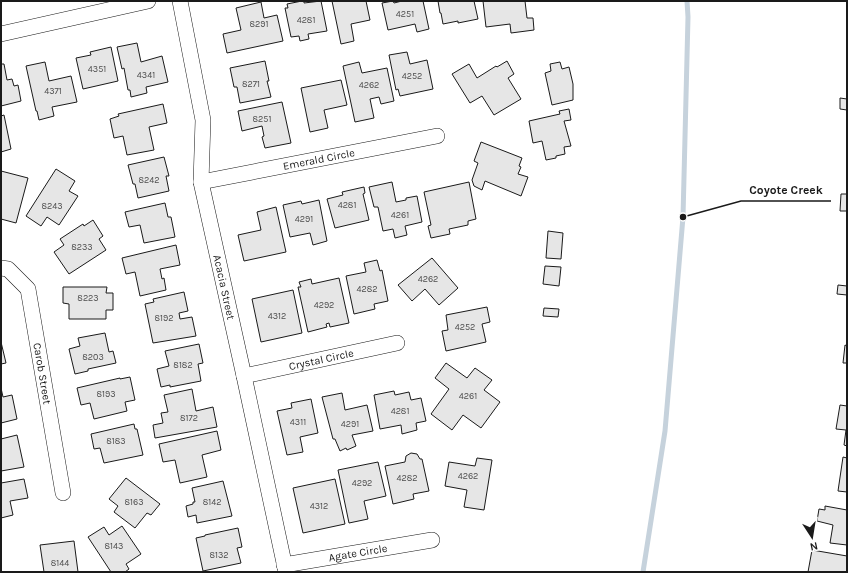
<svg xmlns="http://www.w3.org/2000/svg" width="848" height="573" font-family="Karla,sans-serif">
<rect width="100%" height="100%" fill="#fff"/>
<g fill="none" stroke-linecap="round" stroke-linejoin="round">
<polyline stroke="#c6d2dc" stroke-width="5" points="643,572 665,431 683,217 688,17 687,1"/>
</g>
<g fill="#e6e6e6" stroke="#1a1a1a">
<polygon points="302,1 304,1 304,3 321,1 327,31 308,34 309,39 300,41 299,36 291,37 285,8 288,8 287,4"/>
<polygon points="332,1 366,1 370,20 351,24 354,41 341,44"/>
<polygon points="393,1 394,3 402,1 423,1 429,29 417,32 415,24 388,30 382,3"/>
<polygon points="438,1 474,1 478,19 458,23 458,21 443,24 441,13 440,13"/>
<polygon points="483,1 525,1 527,18 533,18 534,30 511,33 510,24 486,27"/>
<polygon points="261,2 264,18 277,15 283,41 227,53 223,34 241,30 236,8"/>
<polygon points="137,43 141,62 162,56 168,82 146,87 147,93 131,97 130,90 128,90 124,68 122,69 117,47"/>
<polygon points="111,47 118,81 83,89 76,58 91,55 90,52"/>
<polygon points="407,52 410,64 427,60 433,89 400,96 398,89 396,90 389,55"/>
<polygon points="265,61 269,81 267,81 271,97 240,103 237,87 234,87 230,68"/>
<polygon points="507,61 514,74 508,78 521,99 494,115 482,96 470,103 452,74 469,64 477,78 496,66 497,67"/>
<polygon points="45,62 49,81 71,76 77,102 52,107 54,116 39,120 37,111 36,111 26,66"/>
<polygon points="359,62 362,73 387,68 394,101 381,104 379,97 370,99 374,118 355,122 343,66"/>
<polygon points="560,62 562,69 569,67 573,84 573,100 552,105 545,73 551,71 550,64"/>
<polygon points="1,64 4,64 7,80 12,79 14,86 18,85 21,101 1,106"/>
<polygon points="341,80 347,105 324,110 328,128 310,132 301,88"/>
<polygon points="840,98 847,99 847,110 840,109"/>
<polygon points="282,102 291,143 265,148 262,137 264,136 262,126 242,131 238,111"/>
<polygon points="163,104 167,123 149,127 154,150 127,155 123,136 114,138 110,119 119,116 118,114"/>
<polygon points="569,109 571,120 564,121 571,146 564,147 565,154 556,156 556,158 546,160 542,141 533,143 529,121 560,114 559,111"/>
<polygon points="4,115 11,149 1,152 1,116"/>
<polygon points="481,142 522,158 519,166 521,167 518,174 528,177 521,196 485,181 482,190 474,186 472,180 478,163 474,161"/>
<polygon points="164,157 169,176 166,176 169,191 138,198 135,184 133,184 128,165"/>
<polygon points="56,169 75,181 69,191 78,196 59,225 47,217 41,226 26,216"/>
<polygon points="1,171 28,178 16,223 1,219"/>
<polygon points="392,182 396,202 406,200 406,198 417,196 422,222 405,226 407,235 395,238 393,229 383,231 378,207 374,207 369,187"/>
<polygon points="469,182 476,219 468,221 468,225 449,229 450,234 431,238 428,226 431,225 424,192"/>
<polygon points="364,187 365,193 363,194 369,220 335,228 327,199 343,195 342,192"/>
<polygon points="841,194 847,194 847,211 840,211"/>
<polygon points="319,200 327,241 313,245 310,233 290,237 283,205 301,201 302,204"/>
<polygon points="165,203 168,217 171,217 175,237 144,243 140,225 129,227 125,212"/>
<polygon points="276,207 286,252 244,261 238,235 261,230 257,212"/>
<polygon points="93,220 103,236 99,239 106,250 69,274 54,252 64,245 60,239 83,224 84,226"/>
<polygon points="548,231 563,233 561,259 546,258"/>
<polygon points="176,245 180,265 160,269 162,279 164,278 166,290 140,296 135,272 126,274 122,258"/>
<polygon points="432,258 458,288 439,305 425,289 412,301 398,285"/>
<polygon points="377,260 380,271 382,270 388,301 374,304 375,309 354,314 346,276 366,272 364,263"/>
<polygon points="545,266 561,267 559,286 543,284"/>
<polygon points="339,278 349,323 330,327 329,323 326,324 327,327 308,332 298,287 301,287 299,282 311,279 312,284"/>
<polygon points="838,285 847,286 847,295 837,294"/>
<polygon points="63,287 107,287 106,293 113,293 113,310 106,310 106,319 69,319 69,304 63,303"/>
<polygon points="293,290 302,333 261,342 252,299"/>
<polygon points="184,292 188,311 179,313 180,319 192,317 196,336 153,343 145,304 154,302 153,299"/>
<polygon points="487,307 490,322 482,324 486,342 446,351 442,331 448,330 446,315"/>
<polygon points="544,308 559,309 558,317 543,316"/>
<polygon points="105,333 109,352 113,351 116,363 88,369 88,371 75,374 69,349 80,346 78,338"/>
<polygon points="1,342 6,363 1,364"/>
<polygon points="199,344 203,363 198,364 201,381 170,387 170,385 161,387 157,369 169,366 165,351"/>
<polygon points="845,345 847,346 847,363 843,363"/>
<polygon points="446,363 467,378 475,368 492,380 484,390 500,402 481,428 463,415 452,430 431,414 449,389 435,378"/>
<polygon points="130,377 135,400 125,402 127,411 94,419 90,403 81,405 77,388 120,378 120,379"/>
<polygon points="1,388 3,397 12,395 17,419 1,423"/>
<polygon points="192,389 196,411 213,407 217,427 155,438 153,425 163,423 161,413 168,412 164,395"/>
<polygon points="394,391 395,395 409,392 411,400 421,398 426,421 416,423 417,430 402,434 401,425 380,429 374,395"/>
<polygon points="342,393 345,410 367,405 373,431 352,435 356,446 347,450 346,448 340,451 335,439 333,439 322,397"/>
<polygon points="311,399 318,433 300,437 303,452 287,455 277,411 292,408 291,403"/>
<polygon points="840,405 847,406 847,446 844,445 846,430 836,429"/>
<polygon points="134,424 135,429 137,429 143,455 104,463 100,448 94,449 91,434"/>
<polygon points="217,431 221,450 202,455 207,477 180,483 175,460 163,462 159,444"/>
<polygon points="17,435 24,467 1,471 1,439"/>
<polygon points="411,453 417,454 420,459 422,459 429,491 413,494 414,499 393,504 385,466 405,462 406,456"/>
<polygon points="843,457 847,458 847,492 838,491"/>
<polygon points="477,458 492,460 484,510 464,507 467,490 445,486 449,462 475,466"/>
<polygon points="378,462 386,496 364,501 368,519 349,523 338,470"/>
<polygon points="126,478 160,504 151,515 147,513 135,528 114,512 118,506 109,499"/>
<polygon points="24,479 28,498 10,501 13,515 1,518 1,483"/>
<polygon points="335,479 345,524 303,533 293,488"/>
<polygon points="223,481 232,516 197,523 196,515 188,517 186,506 193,504 193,502 195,502 192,488"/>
<polygon points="825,506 847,510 847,545 830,543 833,525 817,521 819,509 825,510"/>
<polygon points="122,526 141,554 126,564 129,569 125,572 111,572 88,537 104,527 109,535"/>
<polygon points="238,528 242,547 237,548 241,563 203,571 196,538 205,536 205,535"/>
<polygon points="74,541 78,572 44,572 40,545"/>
<polygon points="812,550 847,556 847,572 808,572"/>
</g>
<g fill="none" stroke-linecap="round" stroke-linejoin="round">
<g stroke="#1a1a1a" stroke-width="16">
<g id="minor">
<path id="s1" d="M180,1L203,120L201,182L244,376L286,572"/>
<polyline points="1,34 148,1"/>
<path id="s2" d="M201,182L437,136"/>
<path id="s3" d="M1,268L8,269L28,289L63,493"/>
<path id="s4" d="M244,376L397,343"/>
<path id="s5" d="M284,565L432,540"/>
</g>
</g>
<use href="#minor" stroke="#fff" stroke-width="15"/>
</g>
<g text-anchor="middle" stroke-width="3" stroke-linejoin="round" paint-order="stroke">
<g font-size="9" fill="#4d4d4d">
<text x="405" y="17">4251</text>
<text x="306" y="23">4281</text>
<text x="259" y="27">8291</text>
<text x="97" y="72">4351</text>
<text x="146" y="78">4341</text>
<text x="412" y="79">4252</text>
<text x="251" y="87">8271</text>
<text x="369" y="88">4262</text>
<text x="53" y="94">4371</text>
<text x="262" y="122">8251</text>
<text x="149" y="183">8242</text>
<text x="347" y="208">4281</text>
<text x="52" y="209">8243</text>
<text x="400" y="218">4261</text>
<text x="304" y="222">4291</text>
<text x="82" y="250">8233</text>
<text x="428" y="282">4262</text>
<text x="367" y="292">4282</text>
<text x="88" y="301">8223</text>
<text x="324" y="308">4292</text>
<text x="277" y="319">4312</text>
<text x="164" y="321">8192</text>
<text x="465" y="330">4252</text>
<text x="93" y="360">8203</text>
<text x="183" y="368">8182</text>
<text x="106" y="397">8193</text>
<text x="468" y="399">4261</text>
<text x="400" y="414">4281</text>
<text x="189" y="421">8172</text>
<text x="298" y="425">4311</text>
<text x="350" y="427">4291</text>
<text x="116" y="444">8183</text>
<text x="468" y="479">4262</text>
<text x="407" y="481">4282</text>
<text x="362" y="486">4292</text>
<text x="134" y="505">8163</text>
<text x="212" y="505">8142</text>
<text x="319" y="509">4312</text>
<text x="114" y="549">8143</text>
<text x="219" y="558">8132</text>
<text x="60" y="566">8144</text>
</g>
<g font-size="11" fill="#1a1a1a" stroke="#fff">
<text dy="4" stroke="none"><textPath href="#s2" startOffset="120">Emerald Circle</textPath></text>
<text dy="4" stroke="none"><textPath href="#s1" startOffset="291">Acacia Street</textPath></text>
<text dy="4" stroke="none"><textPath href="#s4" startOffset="79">Crystal Circle</textPath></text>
<text dy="4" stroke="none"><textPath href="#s3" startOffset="121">Carob Street</textPath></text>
<text dy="4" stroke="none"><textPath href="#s5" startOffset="75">Agate Circle</textPath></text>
</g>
</g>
<path fill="none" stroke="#1a1a1a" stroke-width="1.5" d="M683 217L741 201H831"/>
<circle fill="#1a1a1a" stroke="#fff" stroke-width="1.5" cx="683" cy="217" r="4"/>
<g font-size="12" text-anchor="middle" font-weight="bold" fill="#1a1a1a" stroke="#fff" stroke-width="3" stroke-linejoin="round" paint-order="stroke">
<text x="786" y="194">Coyote Creek</text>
</g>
<rect width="848" height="573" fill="none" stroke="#1a1a1a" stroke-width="4"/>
<g transform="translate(812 537) rotate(168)" stroke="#ffffff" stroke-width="3" paint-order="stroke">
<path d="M0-3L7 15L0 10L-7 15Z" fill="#1a1a1a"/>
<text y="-6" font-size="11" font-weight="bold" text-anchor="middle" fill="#1a1a1a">N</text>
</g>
</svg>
